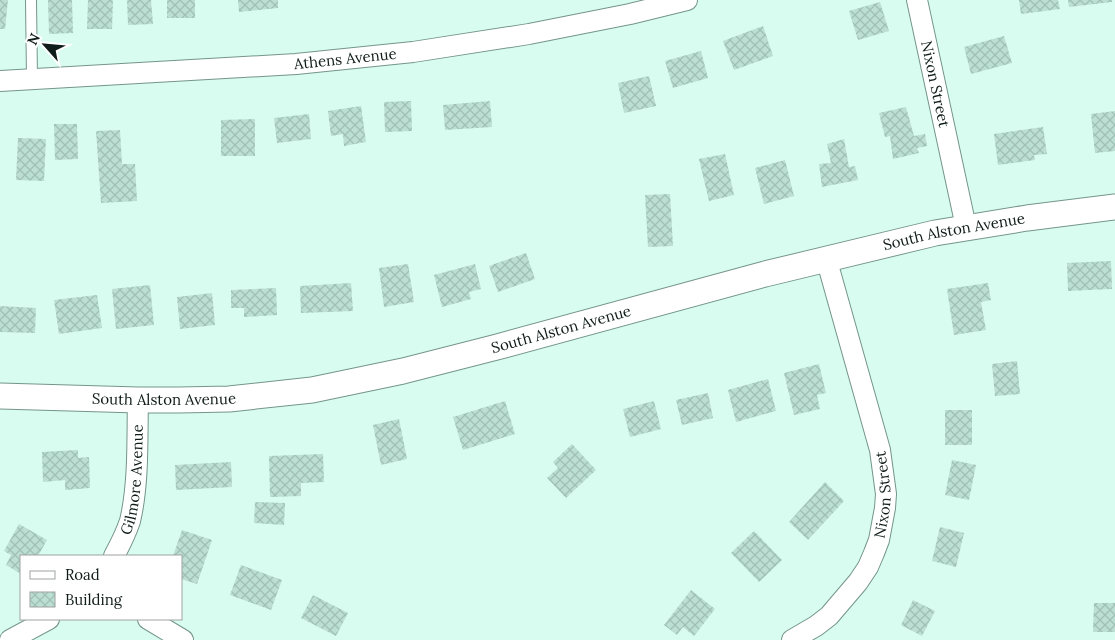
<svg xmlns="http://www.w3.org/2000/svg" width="1115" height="640" font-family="Lora,serif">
<defs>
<pattern id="building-cross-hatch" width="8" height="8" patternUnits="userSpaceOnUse" patternTransform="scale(1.25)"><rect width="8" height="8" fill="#bcdfd4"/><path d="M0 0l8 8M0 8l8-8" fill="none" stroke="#a0bfb5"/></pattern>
</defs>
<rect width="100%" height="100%" fill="#d9fcf1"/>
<g fill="url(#building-cross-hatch)">
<polygon points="0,0 8,0 5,29 0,29"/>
<polygon points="48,0 72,0 73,33 49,34"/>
<polygon points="88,0 113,0 112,29 87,29"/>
<polygon points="127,0 151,0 153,24 128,25"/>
<rect x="167" y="0" width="28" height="18"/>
<polygon points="238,0 278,0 278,8 239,12"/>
<polygon points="1019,0 1058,0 1060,9 1021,14"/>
<polygon points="1068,0 1112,0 1112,2 1069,7"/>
<polygon points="880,2 889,31 858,40 849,11"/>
<polygon points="763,26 773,56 734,70 723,41"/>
<polygon points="1004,36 1012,63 971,74 964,47"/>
<polygon points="701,51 708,78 673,88 665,61"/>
<polygon points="649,76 656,106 624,113 618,83"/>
<polygon points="411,101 412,131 385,132 384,102"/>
<polygon points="490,101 492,127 445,130 443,105"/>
<polygon points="361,106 366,142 344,146 343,134 331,136 328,111"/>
<polygon points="906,107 914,136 925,134 927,146 917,148 919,153 893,159 890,136 885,137 879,113"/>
<polygon points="1115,111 1115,151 1095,153 1091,114"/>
<polygon points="309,114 311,139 277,143 274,118"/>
<polygon points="255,119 255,156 221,156 221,120"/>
<polygon points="54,124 77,124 78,159 55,160"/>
<polygon points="1043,127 1047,154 1034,155 1035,160 998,165 994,134"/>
<polygon points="120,130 122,164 135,164 137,201 101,203 96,131"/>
<polygon points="18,138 46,139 44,181 16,180"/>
<polygon points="844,139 849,167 855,166 858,180 822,187 819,164 831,163 827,144"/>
<polygon points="725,154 734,195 709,201 699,159"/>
<polygon points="785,160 794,196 764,204 755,168"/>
<polygon points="670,194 673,246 648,247 645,195"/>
<polygon points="526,253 535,279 498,292 489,266"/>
<polygon points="1111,261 1112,289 1068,291 1067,263"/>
<polygon points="408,264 414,302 384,307 379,268"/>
<polygon points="475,264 481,289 469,292 471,299 442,307 434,275"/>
<polygon points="351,283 353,311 301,313 300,286"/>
<polygon points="988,283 991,300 981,302 986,330 954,335 947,289"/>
<polygon points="150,285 154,325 116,329 112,289"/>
<polygon points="276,288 277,315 244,317 244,308 231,308 231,290"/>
<polygon points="212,293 215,325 180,329 177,297"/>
<polygon points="97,295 102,328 59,334 54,300"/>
<polygon points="0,306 36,308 35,333 0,332"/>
<polygon points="1017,361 1020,394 995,396 992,364"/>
<polygon points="819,364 826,393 817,395 820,409 794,415 784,373"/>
<polygon points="768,379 776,411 736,422 728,390"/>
<polygon points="708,393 713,418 682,425 676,400"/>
<polygon points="505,401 515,434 463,450 453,417"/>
<polygon points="654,401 661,429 630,437 623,409"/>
<rect x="945" y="410" width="27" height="35"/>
<polygon points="399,419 407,459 381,465 373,425"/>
<polygon points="572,444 596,470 566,498 547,478 558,468 553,462"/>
<polygon points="78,450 78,458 89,457 90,488 65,490 65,480 43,482 42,452"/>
<polygon points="323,454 324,482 301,483 301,496 270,497 269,456"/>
<polygon points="952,460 976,465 969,500 945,495"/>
<polygon points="231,462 232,487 176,490 175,465"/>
<polygon points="825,482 844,501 808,540 789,522"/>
<polygon points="255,502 285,503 284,525 254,523"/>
<polygon points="19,524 47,540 38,556 21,556 21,574 6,565 11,555 4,551"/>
<polygon points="940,527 964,533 956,567 932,561"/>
<polygon points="182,530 212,540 197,584 181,579 181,556 173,556"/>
<polygon points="754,531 782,560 759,582 731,553"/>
<polygon points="241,565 282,580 271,610 230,595"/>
<polygon points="691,590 715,609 694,636 683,627 677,635 664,625"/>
<polygon points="313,595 348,613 336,636 301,618"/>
<polygon points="913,600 935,611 922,636 901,625"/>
<polygon points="1094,603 1115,603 1115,632 1093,632"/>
</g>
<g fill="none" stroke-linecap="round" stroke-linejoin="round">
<g stroke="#74958b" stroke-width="12">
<polyline id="service" points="31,0 32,79"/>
</g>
<g stroke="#74958b" stroke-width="22">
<g id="minor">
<path id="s1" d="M917,0L966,227"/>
<path id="s2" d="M0,81L296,64L413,52L529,34L630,14L687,0"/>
<path id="s3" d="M114,556C120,545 126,533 130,521C139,483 137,439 138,400"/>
<polyline points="148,619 183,640"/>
<polyline points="10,640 49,619"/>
<path id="s4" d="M792,640L816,626L829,616L858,582L868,567L874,553L879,540L885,508L886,494L880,450L830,272L827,259"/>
</g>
</g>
<g stroke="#74958b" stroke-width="27">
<g id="tertiary">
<path id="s5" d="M0,396L138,400H179L229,399L312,390L403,371L497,347L765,274L935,233L1027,218L1115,207"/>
</g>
</g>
<use href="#service" stroke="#fff" stroke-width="10"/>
<use href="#minor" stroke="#fff" stroke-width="20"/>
<use href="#tertiary" stroke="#fff" stroke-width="25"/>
</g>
<g text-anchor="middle" stroke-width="5" stroke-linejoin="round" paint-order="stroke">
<g font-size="15" fill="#0f1c19" stroke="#fff">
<text dy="5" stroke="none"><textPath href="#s2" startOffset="346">Athens Avenue</textPath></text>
<text dy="5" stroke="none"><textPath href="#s1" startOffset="86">Nixon Street</textPath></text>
<text dy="5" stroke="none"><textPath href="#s5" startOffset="974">South Alston Avenue</textPath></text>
<text dy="5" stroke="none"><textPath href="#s5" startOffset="569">South Alston Avenue</textPath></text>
<text dy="5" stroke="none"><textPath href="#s5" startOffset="164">South Alston Avenue</textPath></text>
<text dy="5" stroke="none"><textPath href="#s3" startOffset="80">Gilmore Avenue</textPath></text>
<text dy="5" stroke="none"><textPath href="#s4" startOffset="182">Nixon Street</textPath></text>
</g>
</g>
<rect x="20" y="555" width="162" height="65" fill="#ffffff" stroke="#9fa4a3"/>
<rect x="30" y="571" width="25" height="8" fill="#ffffff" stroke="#9fa4a3"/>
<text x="65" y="580" font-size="15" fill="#0f1c19">Road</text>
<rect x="30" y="592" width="25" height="15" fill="url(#building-cross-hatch)" stroke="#9fa4a3"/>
<text x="65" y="605" font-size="15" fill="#0f1c19">Building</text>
<g transform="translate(45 45) rotate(297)" stroke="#ffffff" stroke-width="4" paint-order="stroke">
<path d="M0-4L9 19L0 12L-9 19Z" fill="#0f1c19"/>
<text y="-8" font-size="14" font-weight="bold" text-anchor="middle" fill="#0f1c19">N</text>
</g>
</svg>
